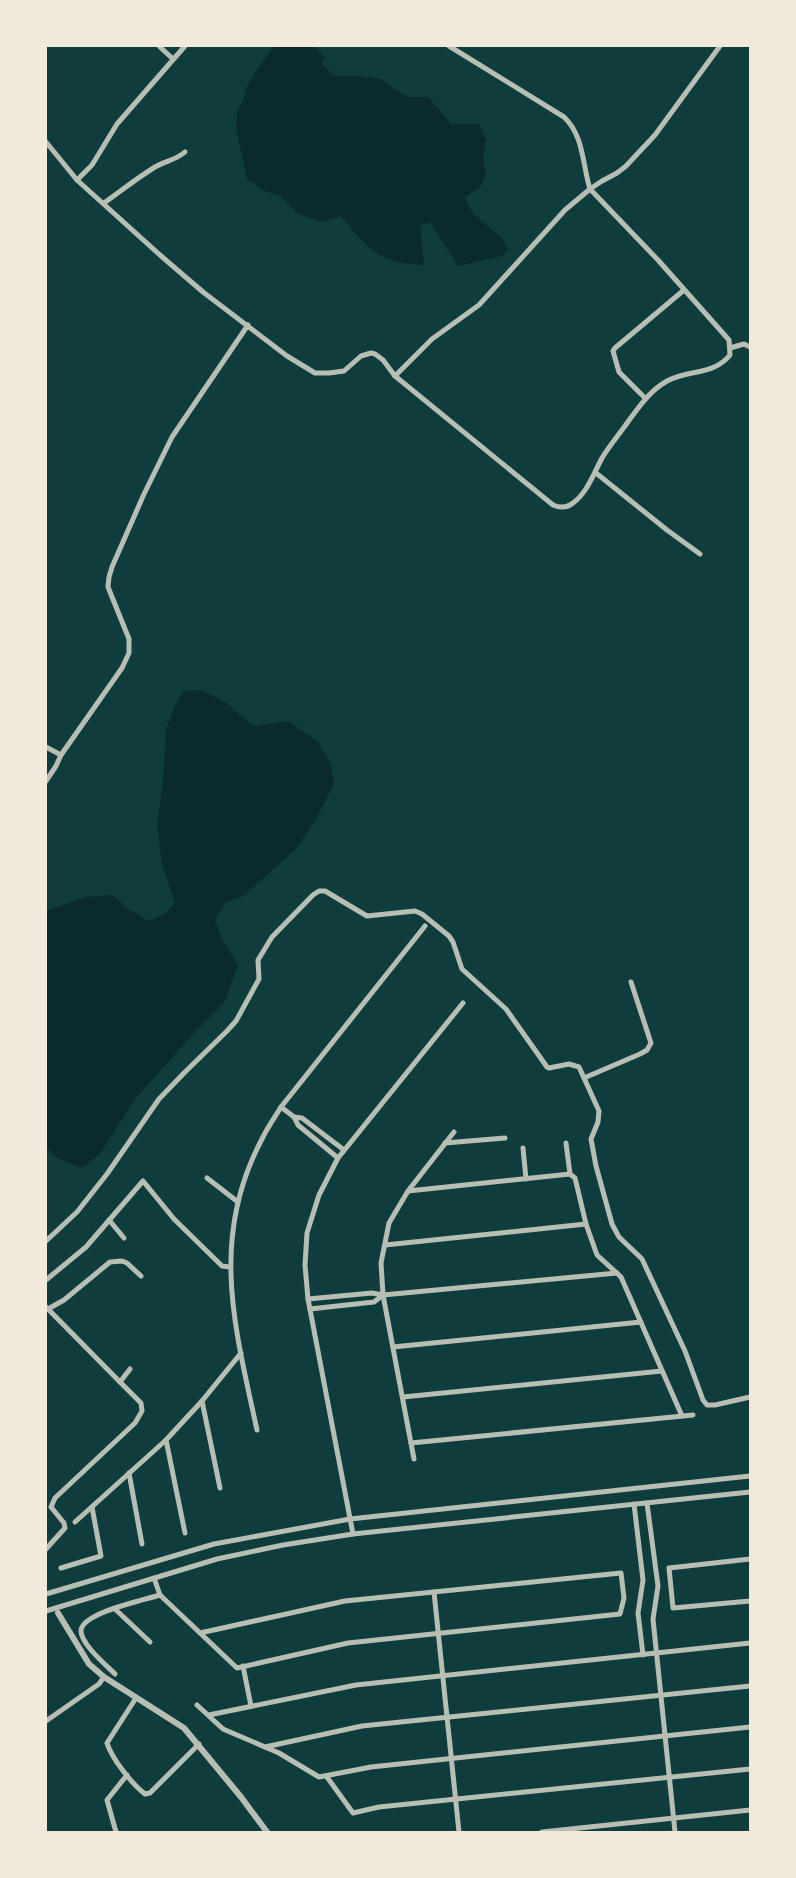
<svg xmlns="http://www.w3.org/2000/svg" width="796" height="1878" font-family="Inter,sans-serif">
<rect width="100%" height="100%" fill="#0f3d3e"/>
<g fill="#0a2a2b">
<path d="M274,46H314L325,57L321,64L335,76H356L381,79L407,97H428L451,124H479L486,139L483,158L486,173L480,188L465,197C470,221 504,231 508,250L502,256L458,266L430,222L420,226L424,265C378,263 369,250 341,216L322,222L298,214L280,196L262,190L247,179L236,129L237,111L243,101L246,88L256,71Z"/>
<polygon points="201,690 225,702 253,726 289,721 319,743 331,764 334,784 316,819 295,850 243,896 225,903 215,920 223,941 238,965 224,1003 192,1035 136,1098 99,1155 82,1168 57,1158 46,1147 46,911 86,897 112,895 130,910 149,921 166,913 175,903 162,865 157,826 163,782 166,730 175,705 184,691"/>
</g>
<g fill="none" stroke-linecap="round" stroke-linejoin="round">
<g stroke="#b8beb3" stroke-width="5">
<polyline points="159,46 173,59"/>
<path d="M46,142L77,180L160,255L203,292L287,356L315,373H329L344,371L361,356L371,353L375,354L383,360L395,376L553,505C560,508 567,508 573,503C587,493 594,473 602,458C610,445 621,432 630,419C641,404 651,390 667,381C689,369 713,376 730,355L729,340L658,260L590,189C582,163 584,136 564,117L449,46"/>
<polyline points="77,180 92,165 117,124 185,46"/>
<path d="M104,203C121,191 137,178 155,167C165,161 176,160 185,152"/>
<polyline points="730,348 744,344 750,347"/>
<polyline points="395,376 432,339 479,305 565,210 590,189 602,181 617,173 626,166 655,135 720,46"/>
<polyline points="645,398 619,372 613,351 615,348 684,290"/>
<polyline points="596,473 667,530 700,554"/>
<polyline points="46,747 61,755 122,668 129,653 129,639 108,587 109,577 112,567 144,494 172,437 248,325"/>
<polyline points="46,781 56,766 61,755"/>
<polyline points="584,1078 640,1054 647,1050 651,1043 631,982"/>
<polyline points="281,1107 294,1117 298,1125 338,1158"/>
<polyline points="294,1117 302,1118 344,1150"/>
<polyline points="445,1143 505,1138"/>
<polyline points="566,1143 570,1174 575,1178 586,1224 597,1255 621,1277 682,1416"/>
<polyline points="523,1148 526,1179"/>
<polyline points="207,1178 238,1202"/>
<polyline points="408,1191 570,1174"/>
<polyline points="109,1220 124,1238"/>
<polyline points="46,1241 77,1212 107,1174 159,1099 185,1072 227,1031 236,1021 259,979 258,960 272,937 313,895 319,891 325,891 367,916 415,911 422,914 449,936 453,942 462,969 506,1009 547,1067 549,1068 569,1064 579,1067 599,1111 598,1122 591,1139 596,1166 612,1224 619,1237 642,1259 685,1351 703,1400 707,1405 715,1405 750,1397"/>
<polyline points="385,1245 586,1224"/>
<polyline points="46,1280 86,1247 143,1181 174,1219 222,1266 230,1267"/>
<polyline points="308,1299 372,1293 383,1295 617,1273"/>
<polyline points="46,1307 120,1382"/>
<polyline points="48,1309 64,1300 110,1262 122,1261 127,1263 141,1276"/>
<polyline points="310,1309 374,1302 383,1295"/>
<polyline points="393,1347 641,1322"/>
<polyline points="403,1397 662,1371"/>
<polyline points="202,1401 220,1488"/>
<path d="M257,1430C235,1328 209,1238 262,1139C267,1128 275,1117 281,1107L425,926"/>
<polyline points="166,1440 185,1533"/>
<polyline points="411,1443 693,1415"/>
<polyline points="414,1459 383,1295 381,1263 389,1223 408,1191 454,1132"/>
<polyline points="129,1473 142,1544"/>
<polyline points="647,1503 658,1586 653,1619 675,1832"/>
<polyline points="634,1504 643,1580 638,1613 643,1655"/>
<polyline points="75,1522 166,1440 202,1401 241,1353"/>
<polyline points="353,1534 308,1299 305,1265 307,1233 319,1195 338,1158 463,1003"/>
<polyline points="46,1549 65,1528 64,1523 51,1507 55,1498 135,1423 142,1411 141,1403 120,1382 130,1369"/>
<polyline points="750,1559 669,1568 673,1608 750,1601"/>
<polyline points="61,1568 101,1556 92,1507"/>
<polyline points="154,1578 160,1595 237,1668 348,1643 620,1614 624,1598 621,1573 345,1601 200,1633"/>
<polyline points="434,1592 459,1832"/>
<polyline points="46,1594 214,1544 350,1519 750,1476"/>
<polyline points="115,1609 150,1642"/>
<polyline points="46,1611 217,1559 283,1545 353,1534 750,1492"/>
<polyline points="243,1666 251,1706"/>
<path d="M115,1674C106,1665 81,1644 81,1631C81,1613 144,1600 160,1595"/>
<path d="M136,1698L107,1743C112,1759 132,1784 145,1794L150,1793L199,1744"/>
<polyline points="197,1705 223,1729 279,1753 319,1777 371,1767 750,1727"/>
<polyline points="209,1715 356,1685 750,1643"/>
<polyline points="46,1721 99,1684 104,1677"/>
<polyline points="265,1747 362,1726 750,1686"/>
<polyline points="327,1777 353,1813 379,1807 750,1769"/>
<polyline points="116,1832 107,1800 127,1775"/>
<polyline points="542,1832 750,1810"/>
</g>
<polyline stroke="#b8beb3" stroke-width="6" points="58,1613 89,1664 104,1677 184,1728 241,1797 267,1832"/>
</g>
<rect width="796" height="1878" fill="none" stroke="#f1e9da" stroke-width="94"/>
</svg>
